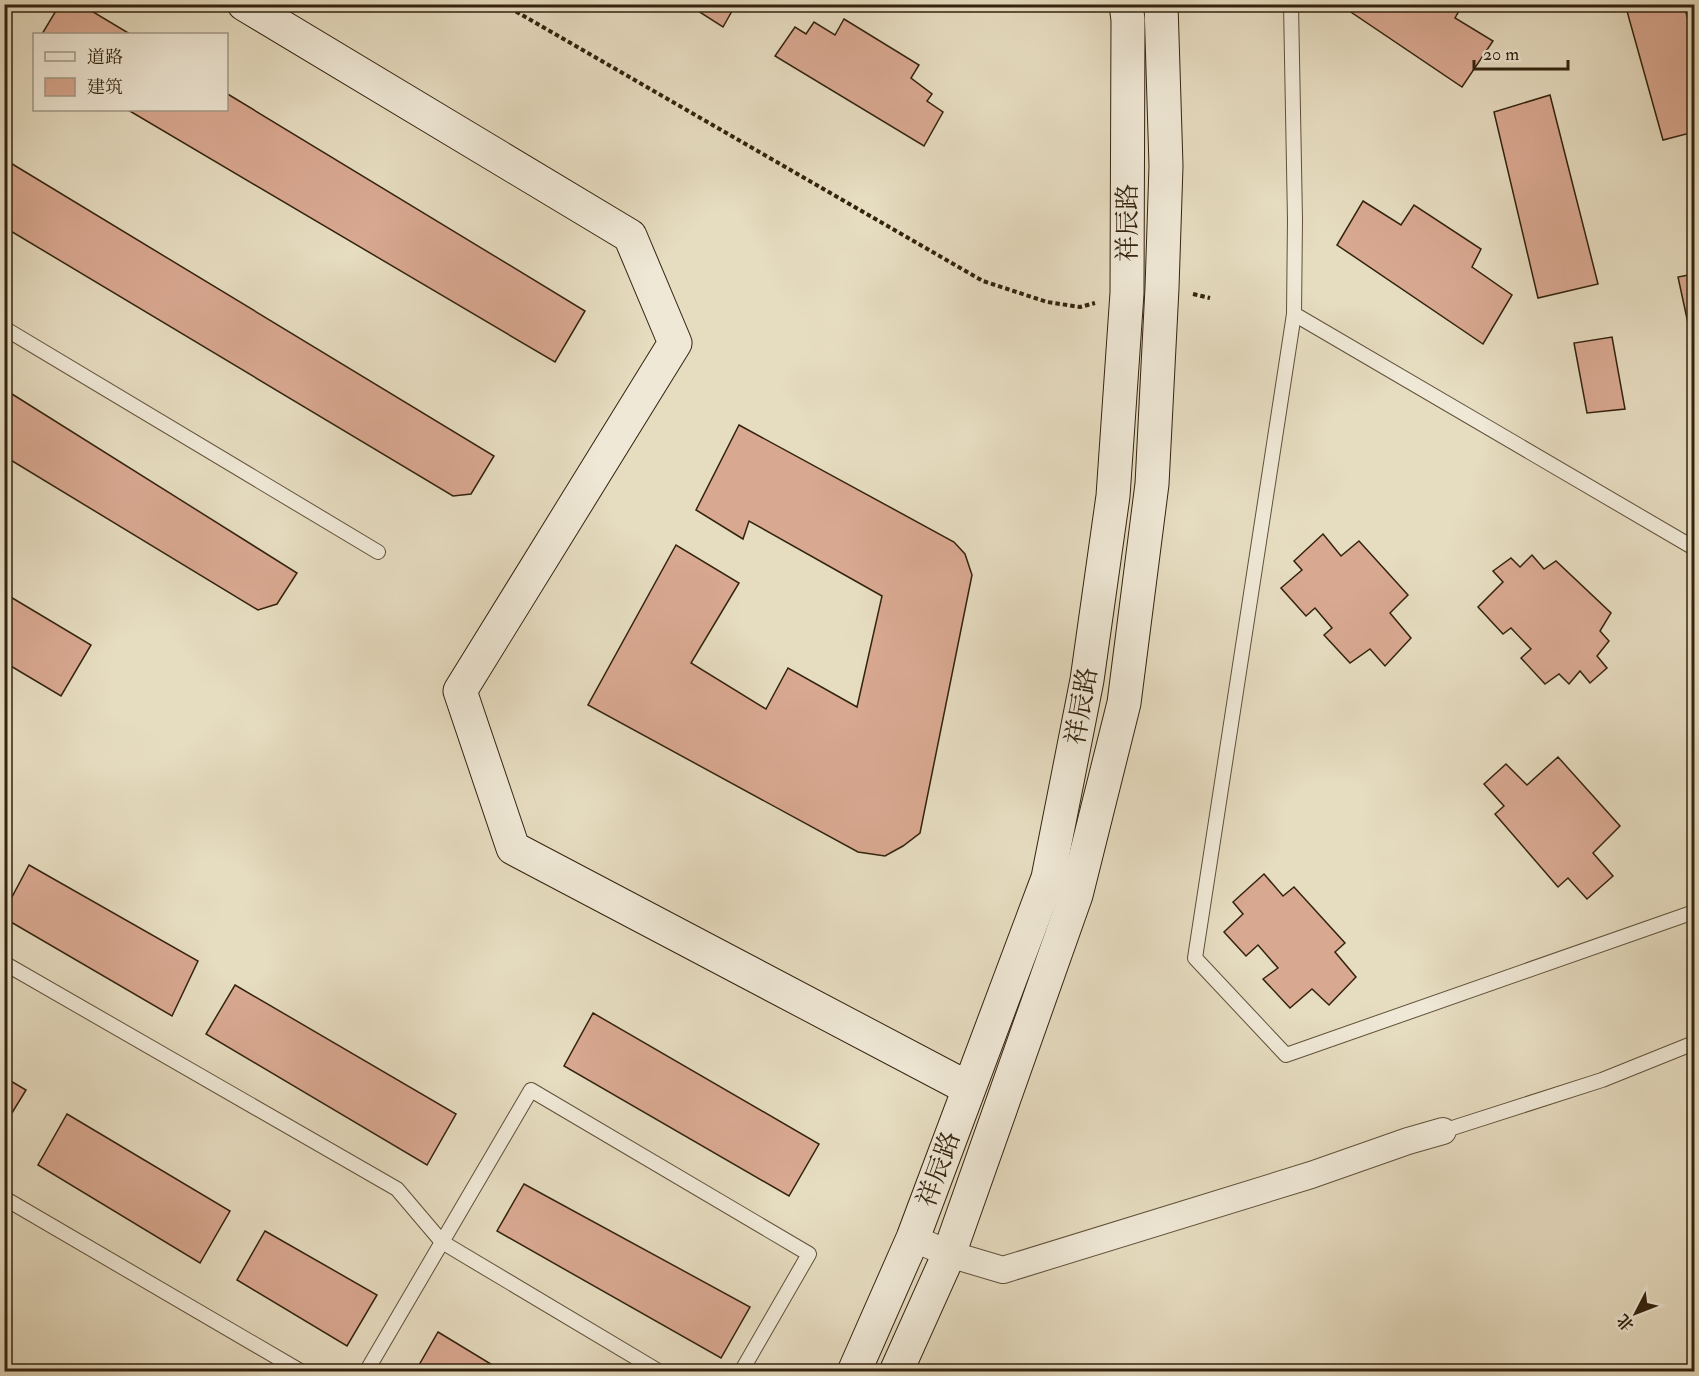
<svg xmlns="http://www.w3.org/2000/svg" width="1699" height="1376" font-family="'IM FELL Double Pica','Noto Serif SC',serif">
<rect width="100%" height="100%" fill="#e6dcc0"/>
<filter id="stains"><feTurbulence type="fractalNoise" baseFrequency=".00333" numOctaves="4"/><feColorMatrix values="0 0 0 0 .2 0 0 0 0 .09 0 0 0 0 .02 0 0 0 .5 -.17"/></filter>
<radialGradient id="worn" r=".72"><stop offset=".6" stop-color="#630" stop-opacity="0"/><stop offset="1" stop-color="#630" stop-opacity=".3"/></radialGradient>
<g fill="#d9a891" stroke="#33230e" stroke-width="1.5">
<polygon points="60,4 80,4 130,34 42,34"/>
<polygon points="687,4 736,4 723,27"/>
<polygon points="1339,4 1463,4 1455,18 1493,41 1462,87"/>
<polygon points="1625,4 1684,4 1694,46 1694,132 1663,140"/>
<polygon points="844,19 919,65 911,78 932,94 927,101 943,112 924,146 775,56 795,27 806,34 814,22 835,35"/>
<polygon points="226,93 585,311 555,362 128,110 226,110"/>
<polygon points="1550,95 1598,284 1538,298 1494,112"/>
<polygon points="4,159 494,456 471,494 453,496 4,227"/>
<polygon points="1363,201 1401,225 1414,205 1481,249 1472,267 1512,295 1483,344 1337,245"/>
<polygon points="1694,274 1694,351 1678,277"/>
<polygon points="1612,337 1625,409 1587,413 1574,343"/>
<polygon points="4,389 297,573 277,604 258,610 4,456"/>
<polygon points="739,425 954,542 965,554 972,575 920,833 903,846 885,856 858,852 588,705 676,545 739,583 691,663 766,709 788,668 857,707 882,596 749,521 743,539 696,510"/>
<polygon points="1323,534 1341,556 1359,541 1408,595 1390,613 1411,638 1385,666 1370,649 1350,663 1324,635 1332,628 1315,608 1306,616 1281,588 1302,570 1294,561"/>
<polygon points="1532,555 1544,569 1556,561 1611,613 1600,631 1609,641 1597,656 1607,668 1590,683 1580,671 1569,684 1559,674 1545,684 1521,658 1531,649 1511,628 1503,634 1478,607 1503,582 1493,571 1511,558 1520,567"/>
<polygon points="4,593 91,645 61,696 4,662"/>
<polygon points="1558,757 1620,826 1593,853 1613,876 1587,899 1568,878 1558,887 1495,814 1504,806 1484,784 1506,764 1527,785"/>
<polygon points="29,865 198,961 172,1016 4,918 4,912"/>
<polygon points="1264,874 1283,896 1294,887 1345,943 1335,952 1356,977 1329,1005 1312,989 1290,1008 1263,979 1278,968 1258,945 1246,956 1224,932 1243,914 1233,902"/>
<polygon points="235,985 456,1114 427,1165 206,1034"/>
<polygon points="593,1013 819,1144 789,1196 564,1066"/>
<polygon points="4,1077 26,1090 4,1126"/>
<polygon points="67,1114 230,1211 200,1263 38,1165"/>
<polygon points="524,1184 750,1307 721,1358 497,1231"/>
<polygon points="265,1231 377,1295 347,1346 237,1280"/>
<polygon points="438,1332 504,1372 415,1372"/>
</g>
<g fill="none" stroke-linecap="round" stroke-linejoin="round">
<g stroke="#60513a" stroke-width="16">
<g id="lane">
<polyline points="1291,4 1295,220 1294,314 1694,548"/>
<polyline points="1294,314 1195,958 1286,1055 1694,912"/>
<polyline points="4,328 378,552"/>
<polyline points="4,963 397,1189 442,1242 660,1372"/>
<polyline points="1443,1131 1602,1080 1694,1043"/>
<polyline points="4,1198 302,1372"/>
<polyline points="366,1372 531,1090 809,1254 741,1372"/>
</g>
</g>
<g stroke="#60513a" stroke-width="28">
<polyline id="street" points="913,1238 949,1254 1003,1270 1311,1175 1408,1141 1443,1131"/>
</g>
<g stroke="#33230e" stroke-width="35">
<g id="secondary">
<polyline points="244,4 630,236 675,343 460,691 513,848 968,1088"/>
<polyline points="854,1372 913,1238 1048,878 1087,680 1113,496 1127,293 1128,20 1126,4"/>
<polyline points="896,1372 949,1254 1076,895 1124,703 1152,484 1162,288 1166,166 1161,4"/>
</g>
</g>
<g stroke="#33230e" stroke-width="4" stroke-dasharray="4.5 3" stroke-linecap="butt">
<polyline points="503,4 983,281 1047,302 1080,307 1095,303"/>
<polyline points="1193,294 1210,298"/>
</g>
<use href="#lane" stroke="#efe8d6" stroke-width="14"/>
<use href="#street" stroke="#efe8d6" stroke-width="26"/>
<use href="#secondary" stroke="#efe8d6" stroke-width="33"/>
</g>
<g text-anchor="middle" stroke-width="4.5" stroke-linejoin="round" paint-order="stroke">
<g font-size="26" fill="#33230e" stroke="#efe8d6">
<text transform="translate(1127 223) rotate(-90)" y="9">祥辰路</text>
<text transform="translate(1081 706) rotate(-80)" y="9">祥辰路</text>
<text transform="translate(938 1169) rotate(-70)" y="9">祥辰路</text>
</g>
</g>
<rect width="1699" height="1376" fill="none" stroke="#e6dcc0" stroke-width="24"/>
<rect x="6" y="6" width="1687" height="1364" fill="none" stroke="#33230e" stroke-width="3"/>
<rect x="12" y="12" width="1675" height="1352" fill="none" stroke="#33230e" stroke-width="1.5"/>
<rect x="33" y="33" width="195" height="78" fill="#efe8d6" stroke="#a49986" stroke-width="1.5"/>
<rect x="45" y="52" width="30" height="9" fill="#efe8d6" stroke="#a49986" stroke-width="1.5"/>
<text x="87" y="63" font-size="18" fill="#33230e">道路</text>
<rect x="45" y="78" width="30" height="18" fill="#d9a891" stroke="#a49986" stroke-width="1.5"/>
<text x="87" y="93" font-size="18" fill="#33230e">建筑</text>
<g transform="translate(1636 1313) rotate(228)" stroke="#efe8d6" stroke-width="4.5" paint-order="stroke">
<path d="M0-4.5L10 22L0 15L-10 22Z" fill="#33230e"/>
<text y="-9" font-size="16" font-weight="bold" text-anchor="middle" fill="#33230e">北</text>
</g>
<path d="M1474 60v9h94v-9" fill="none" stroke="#33230e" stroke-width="3"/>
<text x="1483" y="60" font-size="18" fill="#33230e" stroke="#efe8d6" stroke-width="4.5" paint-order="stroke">20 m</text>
<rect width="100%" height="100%" filter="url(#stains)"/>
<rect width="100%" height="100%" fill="url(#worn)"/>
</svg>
